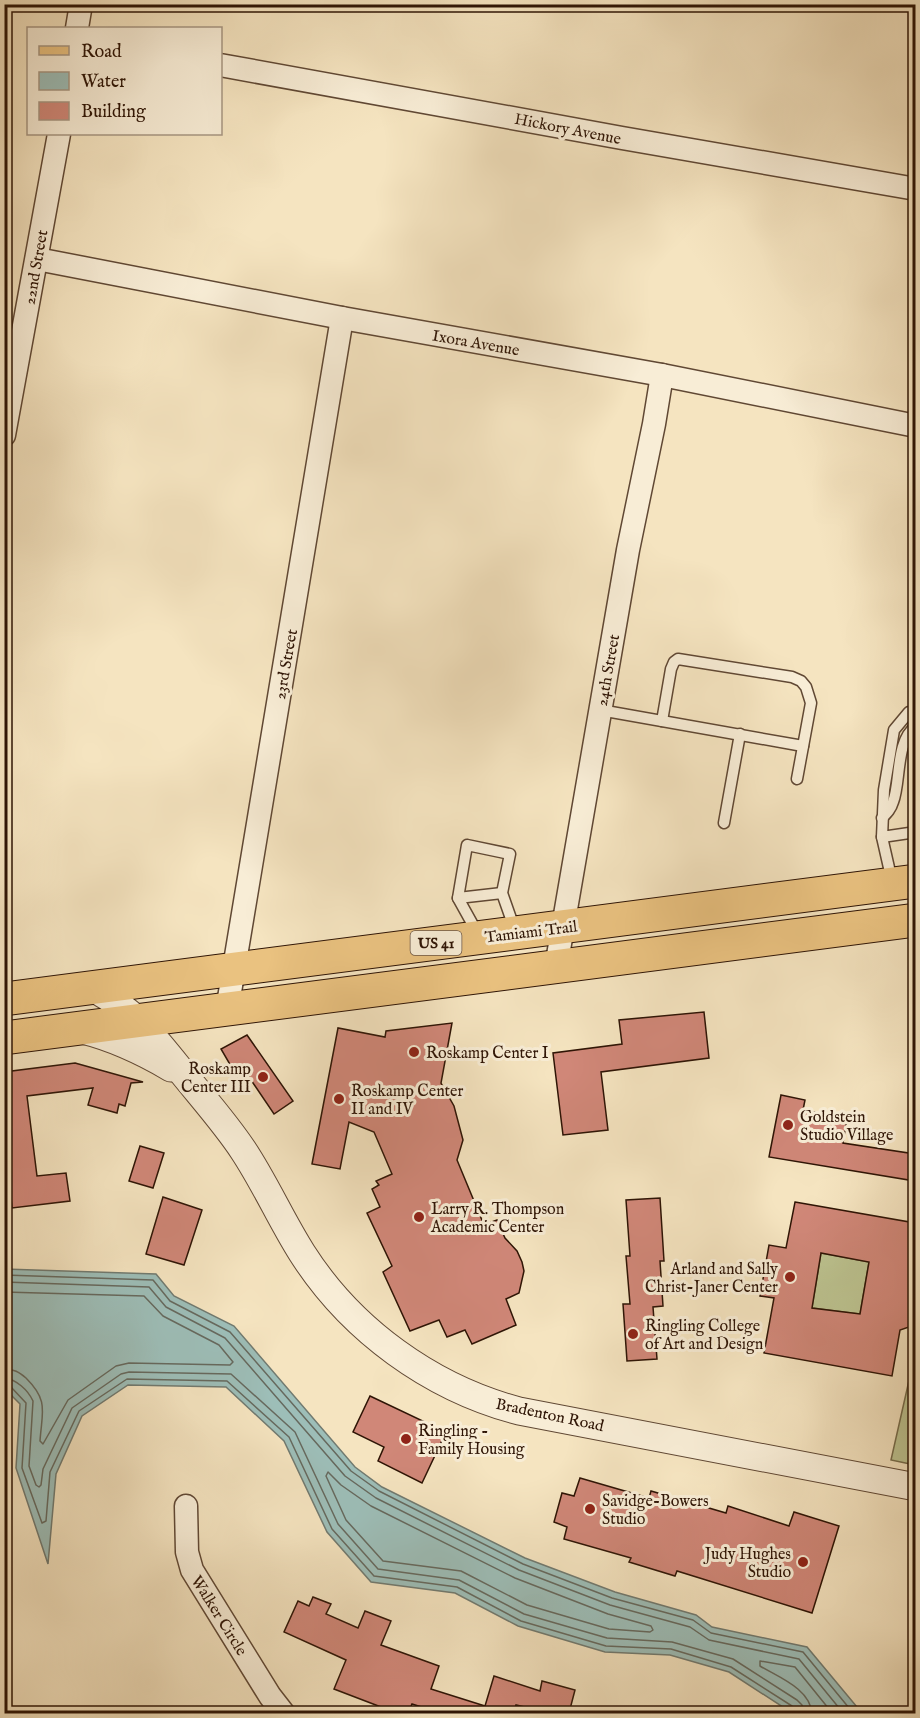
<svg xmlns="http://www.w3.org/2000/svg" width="920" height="1718" font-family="'IM FELL English',serif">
<rect width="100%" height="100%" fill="#f5e4c0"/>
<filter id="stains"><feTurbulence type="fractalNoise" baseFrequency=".00333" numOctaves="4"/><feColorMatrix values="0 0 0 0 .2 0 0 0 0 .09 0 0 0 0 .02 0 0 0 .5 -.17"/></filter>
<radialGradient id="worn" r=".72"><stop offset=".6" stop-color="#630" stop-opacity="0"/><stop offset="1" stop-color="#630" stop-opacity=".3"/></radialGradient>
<g fill="#bdc491" stroke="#766c4b" stroke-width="1.5">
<polygon points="821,1253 869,1262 860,1314 812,1308"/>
<polygon points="915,1354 915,1465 891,1460"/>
</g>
<polygon fill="#9dbeb8" stroke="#717a70" stroke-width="1.5" points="4,1269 156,1274 174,1296 234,1326 355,1467 382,1487 525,1558 615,1592 696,1615 712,1627 807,1647 862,1713 792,1713 729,1672 670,1655 605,1652 518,1626 455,1593 371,1582 327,1532 284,1441 226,1387 128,1385 82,1416 56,1474 48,1564 16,1468 20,1404 5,1389"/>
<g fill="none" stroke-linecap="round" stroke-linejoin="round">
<g stroke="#66695e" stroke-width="1.5">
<polyline points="4,1275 153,1280 170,1301 230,1332 351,1471 379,1491 523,1564 612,1598 693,1620 711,1633 803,1652 854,1714"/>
<polyline points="4,1282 149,1287 166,1307 225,1338 345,1476 376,1498 519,1570 610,1605 690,1627 709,1640 799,1659 844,1714"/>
<path d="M4,1292L144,1296L163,1316L219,1345L233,1362L230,1365L129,1363L116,1366L68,1400L43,1444L40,1441C42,1411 49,1401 26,1378C19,1372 14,1369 4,1369"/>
<path d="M4,1378C16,1379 28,1390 33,1401L29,1466L36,1485L39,1487L41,1485L43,1469L72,1408L121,1374L129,1372L231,1374L295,1432L338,1524L378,1569L459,1580L524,1614L607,1638L672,1642L733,1659L797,1700L802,1705L803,1714"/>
<polyline points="4,1385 11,1387 26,1403 22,1468 42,1523 46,1521 50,1472 79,1411 127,1379 227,1381 289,1437 332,1529 374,1576 457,1587 521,1621 606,1646 671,1649 731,1667 792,1706 795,1714"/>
<polygon points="328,1472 341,1485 371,1506 515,1578 608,1614 651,1626 653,1630 650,1632 609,1629 527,1605 461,1571 383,1561 346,1520 326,1476"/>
<path d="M812,1714C811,1689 778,1677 760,1666V1661L795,1667L833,1714"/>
</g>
</g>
<g fill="#d08778" stroke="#2e1405" stroke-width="1.5" fill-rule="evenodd">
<polygon points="704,1012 709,1058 601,1072 608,1130 563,1135 553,1053 622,1044 619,1020"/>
<polygon points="452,1023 441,1083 454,1106 463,1140 457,1160 484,1225 497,1220 505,1238 517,1251 522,1262 524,1271 519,1293 506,1299 516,1325 472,1344 465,1330 447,1337 439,1320 410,1331 383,1272 392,1266 367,1213 380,1207 372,1189 379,1185 376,1181 392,1174 374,1132 349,1122 340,1169 312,1164 338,1028 385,1037 386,1031"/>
<polygon points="247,1035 293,1101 274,1114 247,1074 239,1080 221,1049"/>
<polygon points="75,1063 143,1082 131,1083 125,1106 119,1104 117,1113 88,1105 93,1088 27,1096 37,1176 66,1173 70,1201 12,1208 8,1169 4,1169 4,1072"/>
<polygon points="781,1095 805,1100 803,1110 847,1118 843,1143 915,1154 915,1181 769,1157"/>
<polygon points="140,1146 164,1153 153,1188 129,1181"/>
<polygon points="163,1197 202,1210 184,1265 146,1254"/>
<polygon points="660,1198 664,1261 660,1261 663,1306 653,1307 657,1359 627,1361 623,1304 630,1304 626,1256 630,1256 626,1200"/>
<path d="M795,1202L915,1223V1242L912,1263L915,1264V1289L909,1327L900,1330L892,1376L764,1353L774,1298L760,1296L769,1245L786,1248ZM821,1253L869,1262L860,1314L812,1308Z"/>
<polygon points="370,1396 446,1432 422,1483 378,1461 384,1447 353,1432"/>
<polygon points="580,1478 649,1498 651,1491 726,1513 728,1506 789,1526 794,1512 839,1526 812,1613 677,1571 675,1576 629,1562 631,1558 564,1539 567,1527 554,1522 562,1493 574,1496"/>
<polygon points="313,1597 331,1604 326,1614 358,1628 365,1611 391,1621 381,1645 439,1666 431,1689 485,1706 494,1676 540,1691 542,1681 575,1690 569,1713 549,1713 516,1705 513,1713 440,1713 412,1704 408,1713 379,1713 381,1707 334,1689 346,1660 284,1632 298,1601 309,1606"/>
</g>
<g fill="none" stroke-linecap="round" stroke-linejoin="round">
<g stroke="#604834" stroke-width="13">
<g id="service">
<polyline points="600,710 803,746"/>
<polyline points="916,712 909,712 894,730 884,790 882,837 916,832"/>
<polyline points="662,721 671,669 674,662 678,659 792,677 801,681 806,687 811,703 797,779"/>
<path d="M882,818C887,813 891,809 893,802C901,782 895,741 916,726"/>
<polyline points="724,823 740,734"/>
<polyline points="882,837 892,881"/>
<polyline points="458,898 502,893"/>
<polyline points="478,934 458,898 467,845 510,854 502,893 515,930"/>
</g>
</g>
<g stroke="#604834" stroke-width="25">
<g id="minor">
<polyline points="77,28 81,4"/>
<polyline points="220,65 622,138 916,189"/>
<polyline points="37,259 342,318 662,375 916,426"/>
<polyline points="4,435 59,134"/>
<polyline points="556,967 628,550 654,424 662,375"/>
<polyline points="227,1010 342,318"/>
<polyline points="186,1506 187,1552 192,1570 270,1696 284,1714"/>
</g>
</g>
<g stroke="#604834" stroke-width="29">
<g id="tertiary">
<path d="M93,988C133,1010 153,1036 181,1071C201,1096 226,1124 243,1150C265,1183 281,1220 302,1253C351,1330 431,1388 519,1411L916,1487"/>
<path d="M82,1030C115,1038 142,1051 171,1068"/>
</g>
</g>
<g stroke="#2e1405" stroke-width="35">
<g id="primary">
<polyline points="4,999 916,881"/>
<polyline points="4,1038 916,920"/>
</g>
</g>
<use href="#service" stroke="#f8edd6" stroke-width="10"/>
<use href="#minor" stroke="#f8edd6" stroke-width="22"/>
<use href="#tertiary" stroke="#f8edd6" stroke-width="27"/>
<use href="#primary" stroke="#eac280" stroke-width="33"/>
</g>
<g fill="#8f2418" stroke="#f8edd6" stroke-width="2">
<circle cx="414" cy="1052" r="6"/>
<circle cx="263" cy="1077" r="6"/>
<circle cx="339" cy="1099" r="6"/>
<circle cx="788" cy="1125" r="6"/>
<circle cx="419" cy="1217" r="6"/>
<circle cx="790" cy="1277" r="6"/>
<circle cx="633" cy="1334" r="6"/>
<circle cx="406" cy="1439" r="6"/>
<circle cx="590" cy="1509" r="6"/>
<circle cx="803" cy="1562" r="6"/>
</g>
<g text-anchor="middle" stroke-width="6" stroke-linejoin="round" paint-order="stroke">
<rect fill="#f8edd6" stroke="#6b5544" stroke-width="1.5" x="410.5" y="931" width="51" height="24" rx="4.5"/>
<g font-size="15" font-weight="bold" fill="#2e1405">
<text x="436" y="948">US 41</text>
</g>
<g font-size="16" fill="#2e1405" stroke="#f8edd6">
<text transform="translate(568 128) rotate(11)" y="6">Hickory Avenue</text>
<text transform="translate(35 267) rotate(-80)" y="6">22nd Street</text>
<text transform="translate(476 342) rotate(10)" y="6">Ixora Avenue</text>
<text transform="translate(285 664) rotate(-80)" y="6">23rd Street</text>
<text transform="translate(607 670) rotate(-80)" y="6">24th Street</text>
<text transform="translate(531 931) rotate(-7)" y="6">Tamiami Trail</text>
<text transform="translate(550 1414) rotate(12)" y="6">Bradenton Road</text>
<text transform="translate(220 1615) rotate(58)" y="6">Walker Circle</text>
</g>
<g font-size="16" fill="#2e1405" stroke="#f8edd6" text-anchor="start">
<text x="426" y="1058">Roskamp Center I</text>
<text x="251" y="1074" text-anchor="end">Roskamp<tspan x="251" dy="18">Center III</tspan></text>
<text x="351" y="1096">Roskamp Center<tspan x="351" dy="18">II and IV</tspan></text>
<text x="800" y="1122">Goldstein<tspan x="800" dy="18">Studio Village</tspan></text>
<text x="431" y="1214">Larry R. Thompson<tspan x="431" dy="18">Academic Center</tspan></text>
<text x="778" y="1274" text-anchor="end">Arland and Sally<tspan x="778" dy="18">Christ-Janer Center</tspan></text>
<text x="645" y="1331">Ringling College<tspan x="645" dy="18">of Art and Design</tspan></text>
<text x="418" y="1436">Ringling -<tspan x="418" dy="18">Family Housing</tspan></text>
<text x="602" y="1506">Savidge-Bowers<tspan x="602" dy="18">Studio</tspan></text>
<text x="791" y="1559" text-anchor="end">Judy Hughes<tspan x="791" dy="18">Studio</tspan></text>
</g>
</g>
<rect width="920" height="1718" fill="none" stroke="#f5e4c0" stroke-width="24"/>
<rect x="6" y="6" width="908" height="1706" fill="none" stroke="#2e1405" stroke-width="3"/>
<rect x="12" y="12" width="896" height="1694" fill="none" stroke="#2e1405" stroke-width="1.5"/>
<rect x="27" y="27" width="195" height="108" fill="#f8edd6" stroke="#a79682" stroke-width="1.5"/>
<rect x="39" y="46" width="30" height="9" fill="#eac280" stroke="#a79682" stroke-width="1.5"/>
<text x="81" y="57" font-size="18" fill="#2e1405">Road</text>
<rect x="39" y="72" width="30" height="18" fill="#9dbeb8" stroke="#a79682" stroke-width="1.5"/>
<text x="81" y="87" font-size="18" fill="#2e1405">Water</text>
<rect x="39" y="102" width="30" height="18" fill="#d08778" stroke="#a79682" stroke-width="1.5"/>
<text x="81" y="117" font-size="18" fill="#2e1405">Building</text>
<rect width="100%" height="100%" filter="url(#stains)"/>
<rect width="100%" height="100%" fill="url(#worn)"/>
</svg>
